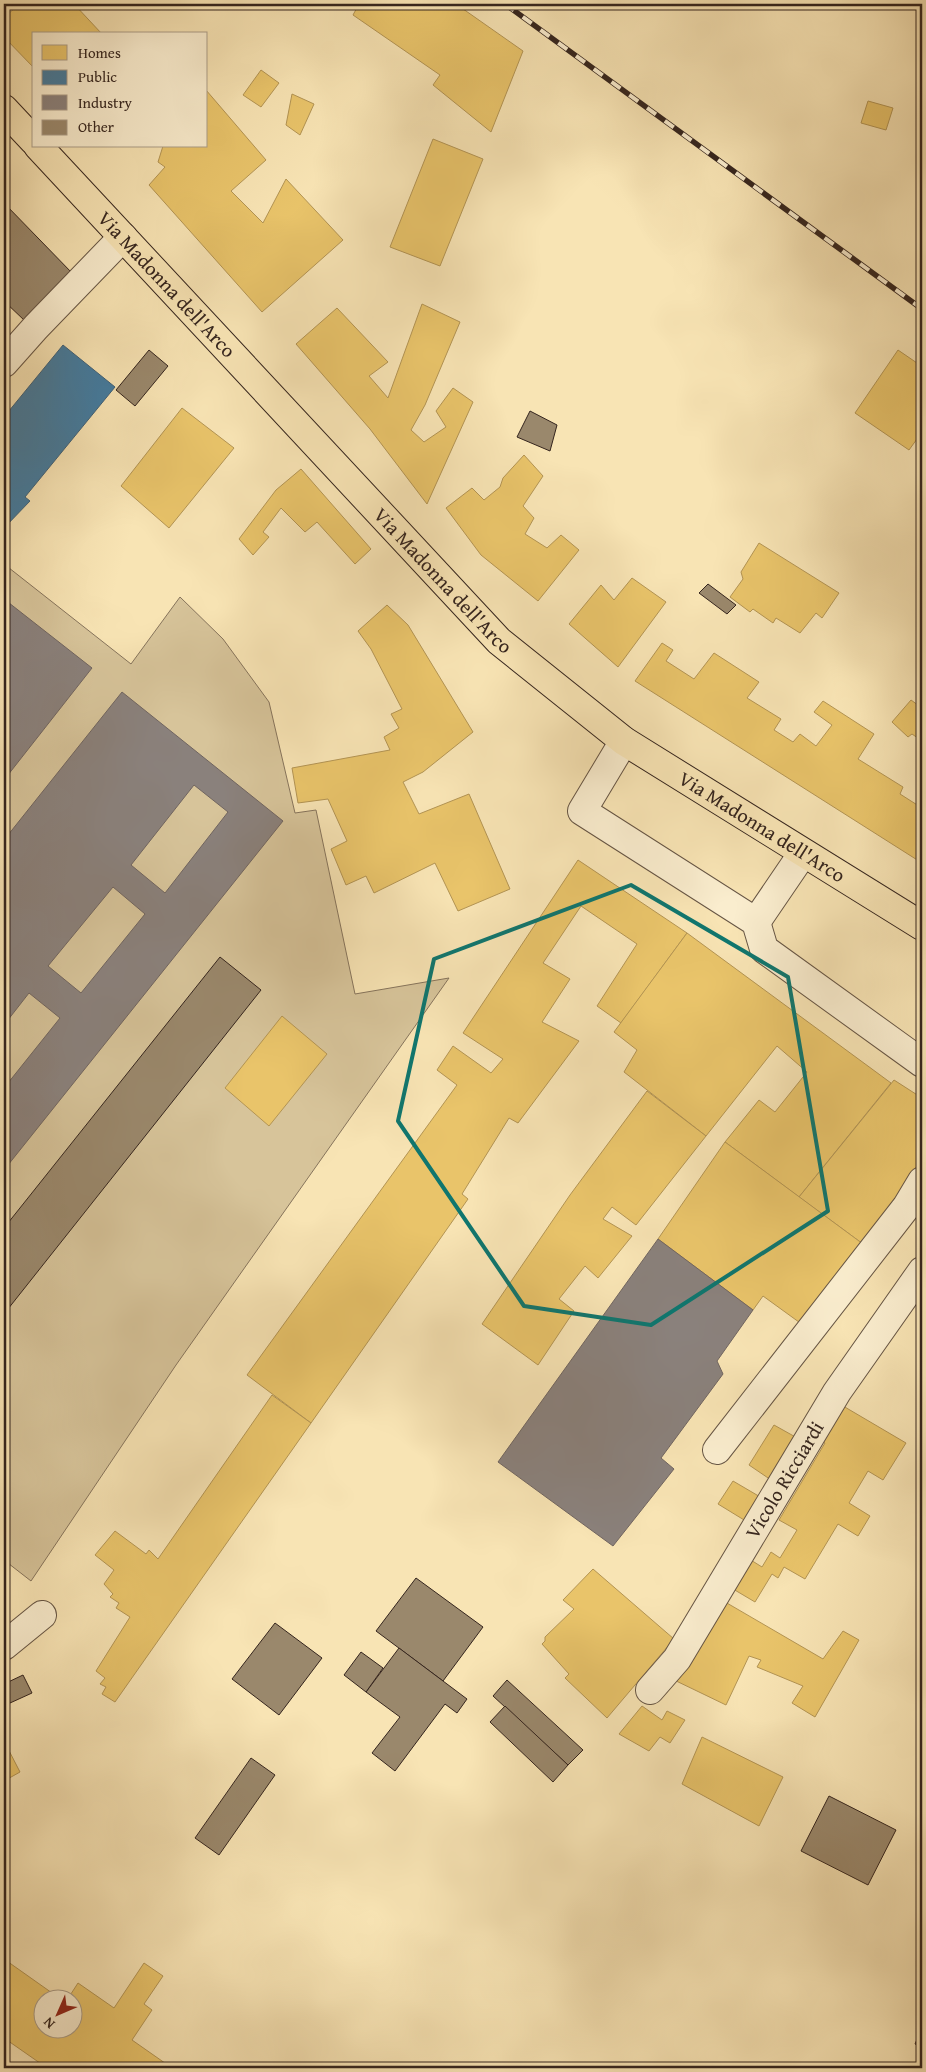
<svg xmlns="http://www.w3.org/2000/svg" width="926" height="2072" font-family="'Gentium Book Plus',serif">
<rect width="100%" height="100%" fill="#f8e4b4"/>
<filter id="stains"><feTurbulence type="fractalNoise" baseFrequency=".004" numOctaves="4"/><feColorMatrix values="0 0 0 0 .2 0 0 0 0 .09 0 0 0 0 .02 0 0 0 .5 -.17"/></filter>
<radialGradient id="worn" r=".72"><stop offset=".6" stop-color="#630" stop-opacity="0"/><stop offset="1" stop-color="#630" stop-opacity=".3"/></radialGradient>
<polygon fill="#d7c49a" stroke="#86745c" points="4,564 131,664 180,597 223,639 269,702 295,813 316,810 355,994 449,978 176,1365 31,1581 4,1560"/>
<g fill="#e9c46a" stroke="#b39453">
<polygon points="19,4 74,4 102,34 34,34 34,68 4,37 4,18"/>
<polygon points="359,4 456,4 523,51 491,132 433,85 440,75 353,15"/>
<polygon points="261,70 279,83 261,107 243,95"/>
<polygon points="206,90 266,160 231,191 263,223 286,179 343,240 262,312 149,185 165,167 158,162 163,146 206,146"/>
<polygon points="292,94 314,104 300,135 286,125"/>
<polygon points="868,101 893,108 886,130 861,123"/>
<polygon points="433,139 483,159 440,266 390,247"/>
<polygon points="422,304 460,322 425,405 411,430 424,442 446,427 436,411 453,388 473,402 427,504 370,429 296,344 337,308 388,362 369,376 388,398"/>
<polygon points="898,350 917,363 920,359 922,361 922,432 909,450 855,413"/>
<polygon points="182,408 234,448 169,528 121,486"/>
<polygon points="524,455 543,476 523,506 534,518 525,534 547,548 561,535 579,550 538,601 481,555 446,508 472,488 484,500 500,487 503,478"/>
<polygon points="301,469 371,549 355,564 317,522 305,532 281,508 263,532 269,537 253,555 239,539 276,490"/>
<polygon points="759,543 839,593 822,618 816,613 800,633 776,618 773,623 753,609 750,612 730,597 743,579 741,572"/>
<polygon points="632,578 666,602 618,667 569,624 601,585 614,600"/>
<polygon points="387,605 408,625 473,732 423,772 403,782 419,814 469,794 510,889 458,911 435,863 374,893 366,876 346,885 331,849 347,841 328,799 298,803 292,768 390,750 384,737 399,728 391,714 402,709 371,649 358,631"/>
<polygon points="662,643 673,650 666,661 694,679 714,653 759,682 747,698 781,719 774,730 793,742 800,734 816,746 832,725 814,712 823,701 874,734 858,759 903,787 900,794 922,808 922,863 635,681"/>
<polygon points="911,700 922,708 922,741 912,734 908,737 892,722"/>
<polygon points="578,860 687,933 621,1023 597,1006 637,944 581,906 543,963 570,979 542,1022 579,1041 518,1123 509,1118 462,1194 468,1199 311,1423 247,1375 457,1085 437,1070 453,1046 491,1073 503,1059 463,1033"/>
<polygon points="687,933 891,1083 799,1197 725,1142 759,1100 775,1112 807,1072 777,1046 706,1136 624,1072 637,1050 614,1032"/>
<polygon points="282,1016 327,1054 269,1126 225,1088"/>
<polygon points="894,1080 922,1098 922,1160 863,1244 799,1197"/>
<polygon points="647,1091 706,1136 636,1225 612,1207 603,1219 632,1236 598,1278 585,1266 559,1299 574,1311 538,1365 482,1324 570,1195"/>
<polygon points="725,1142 863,1244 803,1325 763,1296 753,1310 658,1239"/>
<polygon points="272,1395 311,1423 115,1702 102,1694 106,1687 100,1684 105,1678 96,1671 130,1617 116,1608 119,1603 110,1597 113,1594 104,1584 114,1570 95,1555 115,1531 146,1554 149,1550 158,1559"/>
<polygon points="838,1403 906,1443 883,1480 868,1471 849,1503 870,1516 858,1536 838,1524 805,1579 784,1567 778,1578 772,1574 755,1602 728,1586 746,1557 762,1567 771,1552 780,1558 797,1530 779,1520 825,1443 817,1438"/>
<polygon points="774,1425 799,1439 774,1482 749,1465"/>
<polygon points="733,1481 762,1498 749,1523 718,1504"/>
<polygon points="593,1569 674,1639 607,1718 565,1678 569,1674 542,1644 545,1641 545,1637 574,1609 563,1600"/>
<polygon points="720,1599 823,1659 843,1631 859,1640 815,1717 792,1703 803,1686 757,1667 761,1660 749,1656 726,1705 670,1678"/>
<polygon points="642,1706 662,1720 667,1711 685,1720 670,1743 660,1737 649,1751 619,1734"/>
<polygon points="702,1737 783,1777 759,1826 682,1784"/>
<polygon points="4,1741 20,1772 4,1781"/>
<polygon points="4,1959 62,2000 42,2000 42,2030 72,2030 72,2000 67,2000 78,1983 114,2008 144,1963 163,1976 144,2004 152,2010 132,2040 172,2068 47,2068 4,2038"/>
</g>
<polygon fill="#457b9d" stroke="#406177" points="63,345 115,387 25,497 30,501 4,528 4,417"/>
<g fill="#8a817c" stroke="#706560" fill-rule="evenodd">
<polygon points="4,599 92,668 4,780"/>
<path d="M122,692L283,821L4,1170V1088L60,1018L29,993L4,1025V840ZM194,785L228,812L165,893L131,865ZM113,887L145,914L81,993L48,966Z"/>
<polygon points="658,1239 753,1310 717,1361 723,1374 661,1458 674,1469 613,1546 498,1462"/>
</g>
<g fill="#9a886c" stroke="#35251e">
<polygon points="4,203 73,274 25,321 4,301"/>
<polygon points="149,350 168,366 135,406 116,390"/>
<polygon points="530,411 557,425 550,451 517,437"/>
<polygon points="708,584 736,605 727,614 699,593"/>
<polygon points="220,957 261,990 4,1314 4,1228"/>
<polygon points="416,1578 483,1627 443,1681 376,1631"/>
<polygon points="275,1623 322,1658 279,1715 232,1679"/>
<polygon points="399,1648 467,1699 457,1713 445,1704 395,1771 372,1753 400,1717 366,1692"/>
<polygon points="361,1652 383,1668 366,1692 344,1675"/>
<polygon points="23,1675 32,1693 10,1703 4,1690 4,1684"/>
<polygon points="507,1680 583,1750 568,1765 493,1696"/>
<polygon points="505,1706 568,1765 553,1782 490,1722"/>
<polygon points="251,1758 275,1775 219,1855 195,1838"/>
<polygon points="829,1796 896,1830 868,1885 801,1851"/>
<polygon points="922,2028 922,2047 915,2044"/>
</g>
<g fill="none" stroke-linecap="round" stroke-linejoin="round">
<g stroke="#654" stroke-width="30">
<g id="minor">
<polyline points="4,363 36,327 123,237"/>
<polyline points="624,741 582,811 756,922 764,949 922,1063"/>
<polyline points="756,922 803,853"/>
<polyline points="717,1450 907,1206 922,1181"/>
<polyline points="4,1646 42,1615"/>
<path id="s1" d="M650,1690L677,1659L837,1392L922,1271"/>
</g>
</g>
<g stroke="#35251e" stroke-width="30">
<g id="major">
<polyline points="4,109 34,141"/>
<path id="s2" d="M38,146L499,641L624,741L922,926"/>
</g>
</g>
<use href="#minor" stroke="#faedce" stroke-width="28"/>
<use href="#major" stroke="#f8e4b4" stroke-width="28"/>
<g stroke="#35251e" stroke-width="5.5">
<polyline id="rail" points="505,4 922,309"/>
</g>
<use href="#rail" stroke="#faedce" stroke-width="4" stroke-dasharray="11" stroke-linecap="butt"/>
</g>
<path fill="none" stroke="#0f766e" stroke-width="4" stroke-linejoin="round" d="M631,885L788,977L828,1211L651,1325L524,1306L398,1121L434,959Z"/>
<g text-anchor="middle" stroke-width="5" stroke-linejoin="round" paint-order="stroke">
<g font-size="20" fill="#35251e" stroke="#faedce">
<text dy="7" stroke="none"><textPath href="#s2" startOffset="189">Via Madonna dell'Arco</textPath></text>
<text dy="7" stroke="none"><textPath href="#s2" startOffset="594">Via Madonna dell'Arco</textPath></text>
<text dy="7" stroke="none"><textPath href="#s2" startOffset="999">Via Madonna dell'Arco</textPath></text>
<text dy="7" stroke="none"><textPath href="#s1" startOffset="250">Vicolo Ricciardi</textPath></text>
</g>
</g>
<rect width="926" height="2072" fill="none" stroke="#f8e4b4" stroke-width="20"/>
<rect x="5" y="5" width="916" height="2062" fill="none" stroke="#35251e" stroke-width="2.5"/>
<rect x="10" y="10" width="906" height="2052" fill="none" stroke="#35251e"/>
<rect x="32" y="32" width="175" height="115" fill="#faedce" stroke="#ab9d88"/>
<rect x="42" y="45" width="25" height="15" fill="#e9c46a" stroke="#ab9d88"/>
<text x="78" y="58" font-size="15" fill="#35251e">Homes</text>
<rect x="42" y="70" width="25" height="15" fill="#457b9d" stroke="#ab9d88"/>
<text x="78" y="82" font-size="15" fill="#35251e">Public</text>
<rect x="42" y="95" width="25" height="15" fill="#8a817c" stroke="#ab9d88"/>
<text x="78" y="108" font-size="15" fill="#35251e">Industry</text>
<rect x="42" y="120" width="25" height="15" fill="#9a886c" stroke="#ab9d88"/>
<text x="78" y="132" font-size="15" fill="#35251e">Other</text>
<g transform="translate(58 2014) rotate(225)"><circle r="24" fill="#faedce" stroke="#ab9d88"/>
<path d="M0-4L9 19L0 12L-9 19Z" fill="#8f2418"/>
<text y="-8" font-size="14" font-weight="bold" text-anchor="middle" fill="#35251e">N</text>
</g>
<rect width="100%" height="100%" filter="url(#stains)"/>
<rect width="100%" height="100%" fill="url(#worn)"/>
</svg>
